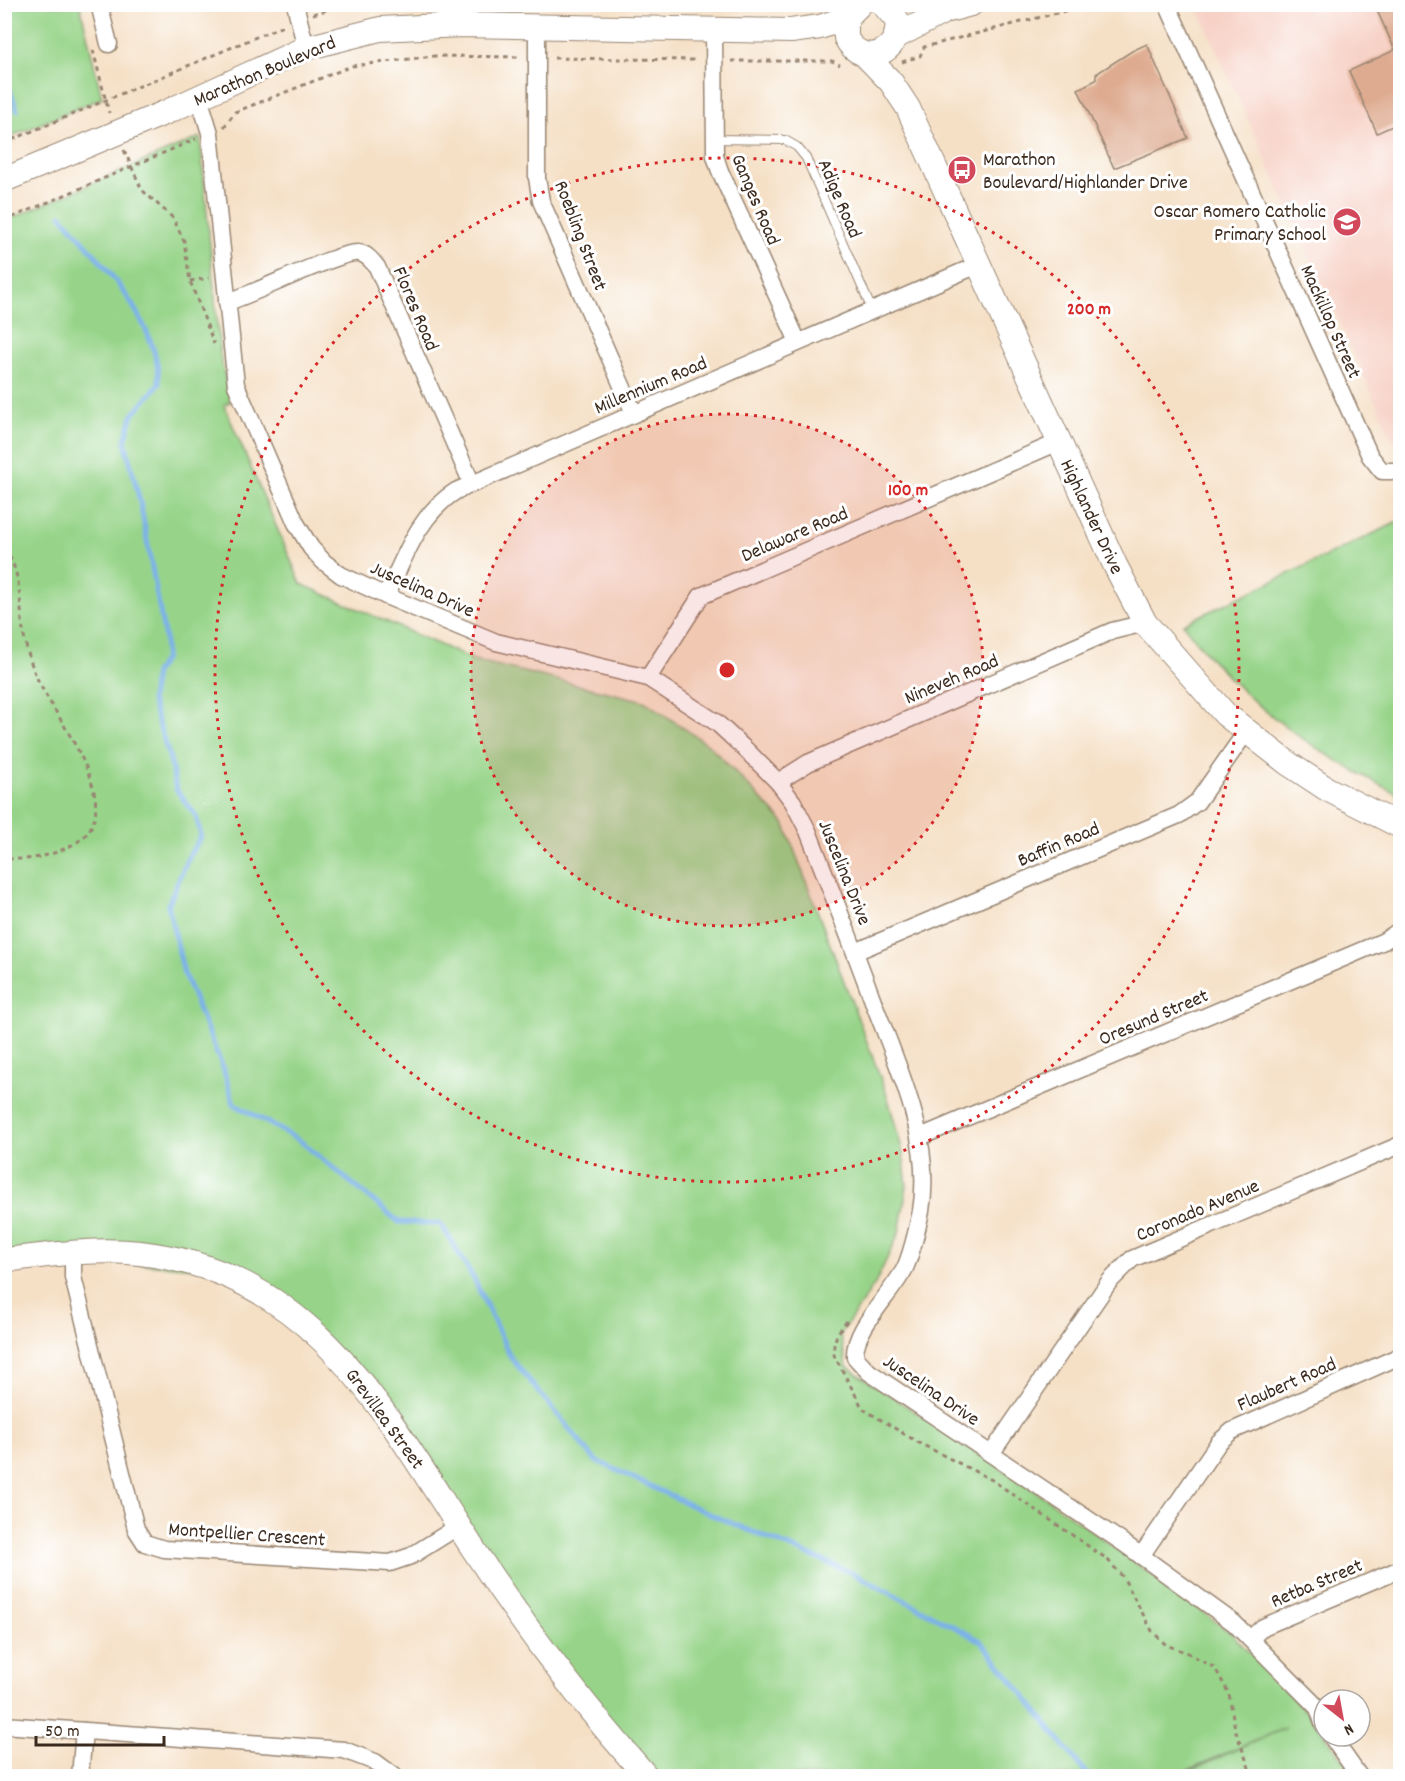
<svg xmlns="http://www.w3.org/2000/svg" width="1405" height="1781" font-family="Dekko,sans-serif">
<rect width="100%" height="100%" fill="#fff"/>
<filter id="ink" filterUnits="userSpaceOnUse"><feTurbulence type="fractalNoise" baseFrequency=".0167" numOctaves="2"/><feDisplacementMap in="SourceGraphic" scale="12" xChannelSelector="R" yChannelSelector="G"/><feConvolveMatrix kernelMatrix="1 2 1 2 8 2 1 2 1" color-interpolation-filters="sRGB"/></filter>
<filter id="wash" filterUnits="userSpaceOnUse"><feTurbulence type="fractalNoise" baseFrequency=".008" numOctaves="4" result="noise"/><feDisplacementMap in="SourceGraphic" scale="24" xChannelSelector="R" yChannelSelector="G"/><feGaussianBlur stdDeviation="1.35" result="paint"/><feColorMatrix in="noise" values="0 0 0 0 0 0 0 0 0 0 0 0 0 0 0 0 0 1.4 0 .05"/><feComposite in="paint" operator="in"/></filter>
<g filter="url(#wash)">
<rect width="100%" height="100%" fill="#f5e0c6"/>
<polygon fill="#f7d1c6" points="1196,5 1400,5 1400,443 1392,439"/>
<g fill="#97d489" stroke="#697f54" stroke-width="1.5">
<polygon points="5,4 80,5 102,98 5,139"/>
<polygon points="200,137 220,354 230,402 224,405 301,584 474,660 644,701 710,746 784,823 887,1095 903,1153 907,1186 899,1233 875,1284 840,1335 847,1367 1050,1501 1231,1633 1311,1717 1356,1776 1177,1776 1285,1728 1173,1776 650,1776 545,1650 398,1419 226,1270 5,1254 5,221"/>
<path d="M1400,521V795C1315,753 1240,702 1183,624Z"/>
</g>
<g fill="none" stroke-linecap="round" stroke-linejoin="round">
<g stroke="#7bb1e9" stroke-width="5">
<polyline points="4,74 17,110"/>
<path d="M61,215C100,261 159,321 159,384L132,416L125,441L140,502L165,639V658L155,673L151,700L170,759L176,789L196,816L201,836L188,858L168,905L184,974L223,1068L234,1104L299,1140L399,1222L441,1224L474,1279L511,1358L595,1460L705,1512L857,1575L981,1641L1088,1776"/>
</g>
</g>
<g id="blocks">
<g fill="#deab90">
<polygon points="1374,4 1401,4 1401,122 1377,133 1349,71 1395,50"/>
<polygon points="1147,44 1188,138 1114,168 1078,89 1096,80 1096,74 1132,51"/>
</g>
</g>
</g>
<g filter="url(#ink)">
<use href="#blocks" fill-opacity="0" stroke="#988572" stroke-width="1.5"/>
<g fill="none" stroke-linecap="round" stroke-linejoin="round">
<g stroke="#988572" stroke-width="10">
<polyline id="lane" points="713,139 785,140 797,147 806,158 872,310"/>
</g>
<g stroke="#988572" stroke-width="19">
<g id="street">
<polyline points="99,4 109,44"/>
<polyline points="295,4 306,48"/>
<polyline points="1167,4 1370,456 1382,471 1400,471"/>
<polyline points="537,27 537,178 541,201 634,413"/>
<polyline points="714,29 715,156 720,171 798,342"/>
<path d="M199,97L210,133L236,385L296,523L311,548L324,562L341,575L386,596L496,642L648,678L717,723L745,749L778,782L793,802L808,831C830,887 852,944 873,1001C898,1067 933,1139 921,1211C917,1230 913,1250 905,1268C891,1295 853,1329 855,1357L869,1372L1122,1542L1234,1623L1318,1708L1324,1725"/>
<path d="M227,302C253,295 341,250 359,253C367,254 372,261 377,267L472,484"/>
<path d="M386,596C405,557 418,515 456,491L980,264"/>
<polyline points="648,678 701,596 1059,442"/>
<polyline points="778,782 808,763 1112,631 1145,623"/>
<polyline points="855,952 1179,815 1197,802 1246,732"/>
<polyline points="920,1137 1384,941 1400,930"/>
<polyline points="73,1252 73,1277 136,1529 145,1543 164,1549 390,1563 411,1556 459,1526"/>
<polyline points="991,1454 1109,1282 1132,1259 1400,1145"/>
<polyline points="1141,1556 1219,1442 1232,1431 1400,1356"/>
<polyline points="1250,1639 1263,1627 1400,1569"/>
<polyline points="4,1725 344,1750 375,1762 394,1776"/>
<polyline points="1331,1736 1359,1776"/>
<polyline points="80,1776 84,1731"/>
</g>
</g>
<g stroke="#988572" stroke-width="26">
<g id="secondary">
<path d="M860,4L846,18V38C862,69 902,53 897,20L883,4"/>
<polyline points="897,36 945,11 971,4"/>
<polyline points="865,55 891,82 908,108 1115,565 1145,623 1225,714 1289,764 1327,789 1400,826"/>
<polyline points="4,180 169,111 306,48 380,29 461,25 791,31 820,27 846,18"/>
<path d="M4,1260C49,1255 95,1248 140,1253C317,1273 387,1417 474,1550C526,1630 583,1705 646,1776"/>
</g>
</g>
<g stroke="#988572" stroke-width="3" stroke-dasharray="4.5 4.5" stroke-linecap="butt">
<polyline points="313,14 348,4"/>
<polyline points="93,50 109,113"/>
<polyline points="554,58 697,60"/>
<polyline points="731,61 832,61 840,65"/>
<polyline points="902,62 920,56 924,47 1092,4"/>
<polyline points="224,127 235,112 352,66 434,56 520,57"/>
<polyline points="4,143 285,25"/>
<polyline points="124,150 142,190 173,218 184,241 190,281 214,344"/>
<polyline points="4,221 196,139"/>
<polyline points="190,281 209,278"/>
<path d="M4,549C23,571 19,609 24,637C27,650 31,664 36,676C54,718 137,814 70,846C48,857 29,861 4,858"/>
<polyline points="847,1321 837,1334 834,1345 834,1355 863,1409 919,1443 992,1480 1107,1559 1123,1577 1152,1631 1166,1645 1188,1653 1215,1668 1229,1694 1235,1729 1252,1776"/>
</g>
<use href="#lane" stroke="#fff" stroke-width="8"/>
<use href="#street" stroke="#fff" stroke-width="16"/>
<use href="#secondary" stroke="#fff" stroke-width="24"/>
</g>
</g>
<circle cx="727" cy="670" r="256" fill="#d62828" fill-opacity=".12"/>
<g fill="none" stroke="#d62828" stroke-width="3" stroke-dasharray="3 6">
<circle cx="727" cy="670" r="256"/>
<circle cx="727" cy="670" r="512"/>
</g>
<defs>
<g id="bus-disc" transform="scale(1.5)"><circle r="9.5" fill="#d1495b" stroke="#fff"/><path d="M-5-6H5V4H4V6H2V4H-2V6H-4V4H-5ZM-3.5-4V0h7V-4ZM-3.5 1.2v1.5H-2V1.2ZM2 1.2v1.5H3.5V1.2Z" fill="#fff"/></g>
<g id="school-disc" transform="scale(1.5)"><circle r="9.5" fill="#d1495b" stroke="#fff"/><path d="M0-5L7-2L0 1L-7-2ZM-4 1L0 2.5L4 1V4Q0 6-4 4Z" fill="#fff"/></g>
</defs>
<g fill-rule="evenodd">
<use href="#bus-disc" x="962" y="170"/>
<use href="#school-disc" x="1347" y="222"/>
</g>
<g text-anchor="middle" stroke-width="6" stroke-linejoin="round" paint-order="stroke">
<g font-size="20" fill="#3b2a1e" stroke="#fff">
<text transform="translate(264 70) rotate(-23)" y="7">Marathon Boulevard</text>
<text transform="translate(841 198) rotate(67)" y="7">Adige Road</text>
<text transform="translate(757 199) rotate(67)" y="7">Ganges Road</text>
<text transform="translate(582 235) rotate(69)" y="7">Roebling Street</text>
<text transform="translate(417 308) rotate(67)" y="7">Flores Road</text>
<text transform="translate(1332 321) rotate(66)" y="7">Mackillop Street</text>
<text transform="translate(650 384) rotate(-23)" y="7">Millennium Road</text>
<text transform="translate(1093 516) rotate(65)" y="7">Highlander Drive</text>
<text transform="translate(794 533) rotate(-23)" y="7">Delaware Road</text>
<text transform="translate(423 588) rotate(24)" y="7">Juscelina Drive</text>
<text transform="translate(951 678) rotate(-23)" y="7">Nineveh Road</text>
<text transform="translate(1058 843) rotate(-23)" y="7">Baffin Road</text>
<text transform="translate(846 872) rotate(68)" y="7">Juscelina Drive</text>
<text transform="translate(1153 1016) rotate(-23)" y="7">Oresund Street</text>
<text transform="translate(1197 1209) rotate(-23)" y="7">Coronado Avenue</text>
<text transform="translate(1286 1383) rotate(-24)" y="7">Flaubert Road</text>
<text transform="translate(932 1389) rotate(34)" y="7">Juscelina Drive</text>
<text transform="translate(386 1418) rotate(54)" y="7">Grevillea Street</text>
<text transform="translate(247 1533) rotate(4)" y="7">Montpellier Crescent</text>
<text transform="translate(1316 1582) rotate(-23)" y="7">Retba Street</text>
</g>
<g font-size="20" fill="#3b2a1e" stroke="#fff" text-anchor="start">
<text x="983" y="165">Marathon<tspan x="983" dy="23">Boulevard/Highlander Drive</tspan></text>
<text x="1326" y="217" text-anchor="end">Oscar Romero Catholic<tspan x="1326" dy="23">Primary School</tspan></text>
</g>
</g>
<circle cx="727" cy="670" r="9" fill="#d62828" stroke="#fff" stroke-width="3"/>
<g font-size="18" text-anchor="middle" font-weight="bold" fill="#d62828" stroke="#fff" stroke-width="6" stroke-linejoin="round" paint-order="stroke">
<text x="1089" y="314">200 m</text>
<text x="908" y="495">100 m</text>
</g>
<rect width="1405" height="1781" fill="none" stroke="#fff" stroke-width="24"/>
<g transform="translate(1342 1718) rotate(149)"><circle r="28" fill="#ffffff" stroke="#b1aaa5" stroke-width="1.5"/>
<path d="M0-4.5L10 22L0 15L-10 22Z" fill="#d1495b"/>
<text y="-9" font-size="16" font-weight="bold" text-anchor="middle" fill="#3b2a1e">N</text>
</g>
<path d="M36 1736v9h128v-9" fill="none" stroke="#3b2a1e" stroke-width="3"/>
<text x="45" y="1736" font-size="18" fill="#3b2a1e" stroke="#ffffff" stroke-width="4.5" paint-order="stroke">50 m</text>
</svg>
